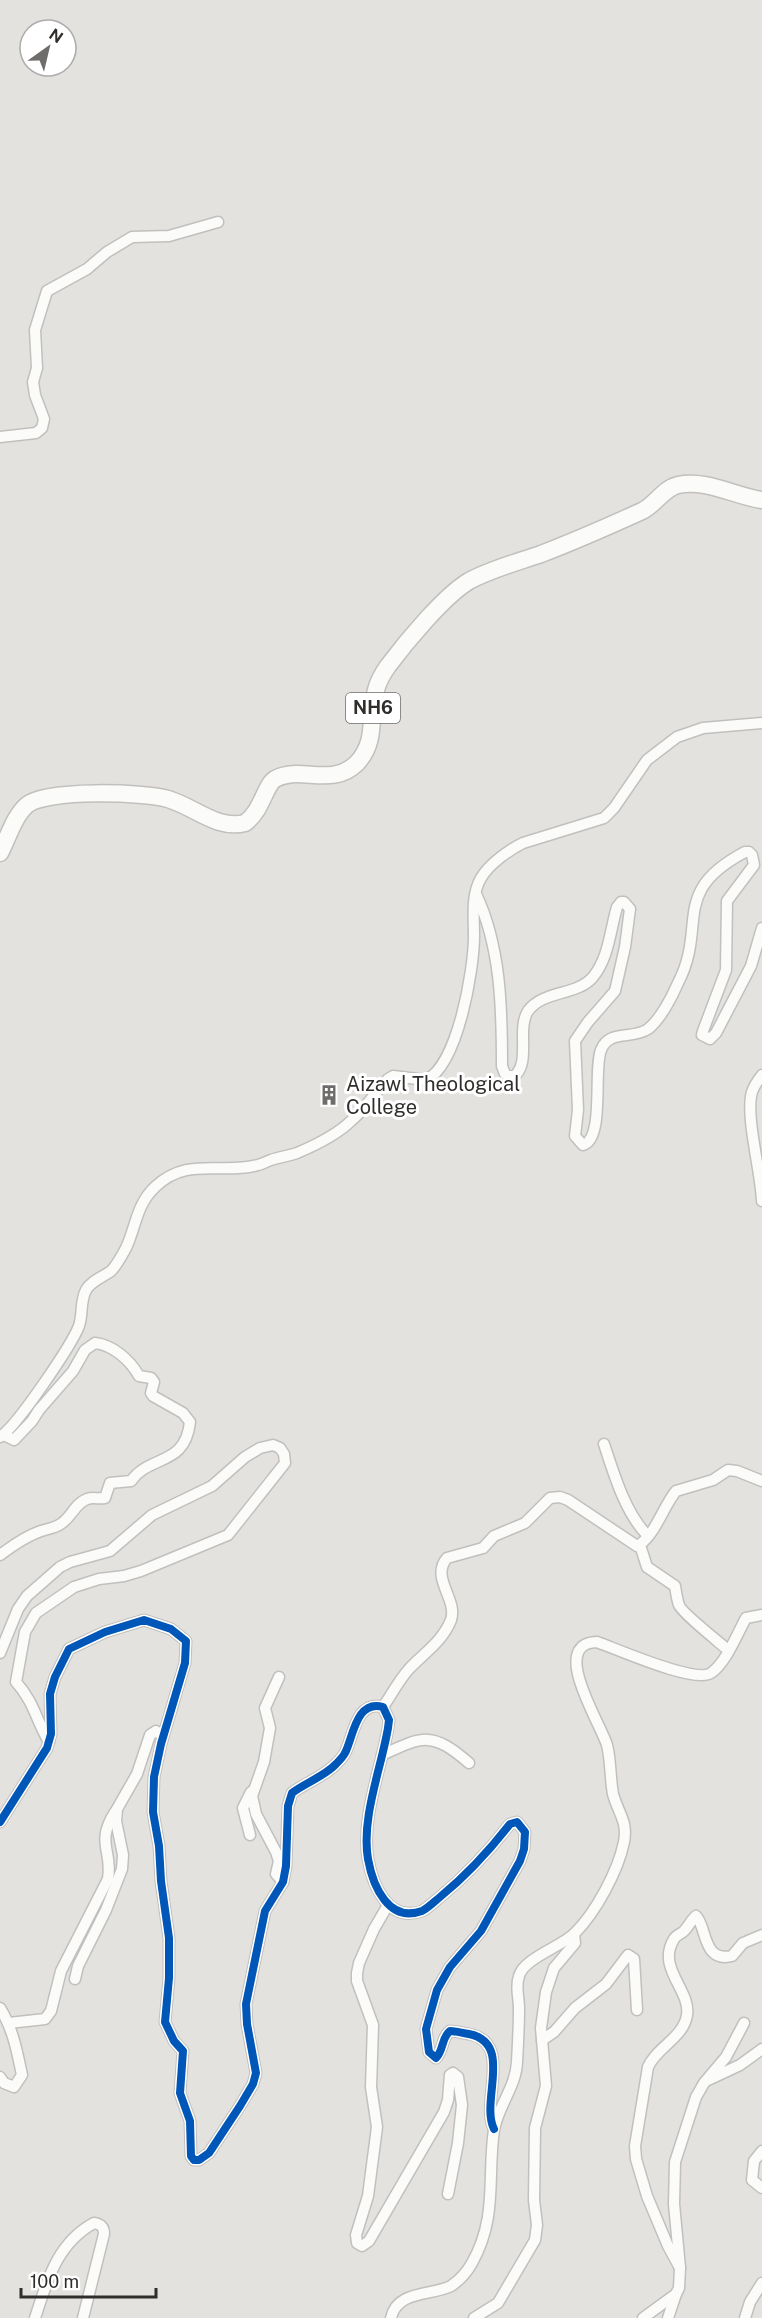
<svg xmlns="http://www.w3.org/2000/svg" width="762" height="2318" font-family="'Public Sans',sans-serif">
<rect width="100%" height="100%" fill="#e3e2df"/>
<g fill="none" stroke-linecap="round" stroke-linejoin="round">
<g stroke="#c1c0be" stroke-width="13">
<g id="minor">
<polyline points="0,437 36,433 42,428 44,419 35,395 33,382 37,368 35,330 47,291 87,269 107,252 132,237 169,236 218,222"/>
<path d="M476,894C501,947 502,1009 502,1066L505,1074L513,1077C532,1064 516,1029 528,1011C543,990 577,996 593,977C609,957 610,931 617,907L621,902H624L630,909L625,947L615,991L588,1022L575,1041L578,1110L575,1136L583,1145C605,1139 593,1069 601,1050C609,1029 632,1040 648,1029C660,1020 672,997 678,983C708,925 669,892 745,852H749L752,855L754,865L727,901L726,970L703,1031L702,1035L710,1039L716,1033L751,966L762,928"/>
<path d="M762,1075C758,1080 754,1086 752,1092C745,1116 761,1171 762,1201"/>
<path d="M0,1437C17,1426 71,1346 79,1326C83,1314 80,1301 86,1290C91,1281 103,1277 111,1271C117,1265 122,1255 126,1248C136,1227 136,1205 155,1187C187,1156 221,1175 258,1165C263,1164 267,1161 271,1160C279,1157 289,1156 297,1153C316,1145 338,1134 352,1120C366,1108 375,1092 388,1079L393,1076L426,1080C458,1065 474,969 474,936C474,917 471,895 481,878C489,864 509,850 523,843L604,818L614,808L647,760L677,737L703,728L762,723"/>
<path d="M604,1444C614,1474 625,1513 648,1536"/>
<path d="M640,1545L647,1567L675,1586C676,1592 677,1600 679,1605C681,1612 720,1643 728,1650"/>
<path d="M0,1555C12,1546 26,1536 41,1531C47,1529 54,1528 59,1525C71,1519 74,1504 87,1499C92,1497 99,1499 105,1498L110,1483L131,1481C150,1454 185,1467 190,1422L183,1413L153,1396L151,1393L154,1382L151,1378L139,1376C130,1360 113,1345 95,1343L85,1350L73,1371L39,1410L32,1421L14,1440L4,1435"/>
<path d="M0,1653L18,1609L27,1596L60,1567L70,1562L110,1551L152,1515L212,1486L245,1457L260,1448L273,1445L280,1448L284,1454L285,1463L228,1535L141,1571L124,1576L99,1579L74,1587L36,1613L25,1632L16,1682C34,1702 36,1720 49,1742"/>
<polyline points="279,1677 265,1708 270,1728 264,1762 252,1796 256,1814 276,1852 279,1861 276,1874 283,1882"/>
<path d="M383,1707C392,1694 399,1680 409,1669C425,1652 442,1642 451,1620C458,1599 430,1578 447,1558L483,1548L494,1536L525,1523L550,1498L560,1497L568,1500L637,1546C654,1538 664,1505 676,1491L713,1480L728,1470L737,1471L762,1481"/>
<path d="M382,1755C423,1736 432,1731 469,1763"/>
<path d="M0,1822L47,1748L51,1734L50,1694L55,1677L69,1649L105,1632L144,1620L171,1629L186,1641L185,1663L161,1744L154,1777L153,1812L159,1846L161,1881L169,1938V1978L165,2022L174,2041L183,2051L180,2093L190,2121L191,2156L194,2160H199L209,2153L240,2106L253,2084L256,2073L247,2024L246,2004L265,1911L283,1882L286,1866L288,1806L292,1793C305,1783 325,1776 336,1764C339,1761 343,1757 345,1753C353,1738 356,1699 383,1707L389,1720L388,1728C381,1769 361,1818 368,1859C373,1887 389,1923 422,1911C428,1908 435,1901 440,1897C467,1875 489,1851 510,1824L517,1822L525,1832L524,1849L520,1861L481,1931L450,1967L437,1990L426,2029L429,2052L436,2058C444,2050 441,2038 450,2031C456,2031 462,2033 469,2034C514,2043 480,2101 494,2129"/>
<polyline points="250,1835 243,1808 251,1792"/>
<polyline points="388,1905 374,1929 359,1963 357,1973 357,1981 373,2025 371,2087 377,2127 368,2196 356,2235 357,2243 362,2246 369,2241 444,2112 448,2100 450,2075 453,2073 458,2077 462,2105 458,2143 448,2194"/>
<polyline points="75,1979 78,1966 106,1910 122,1869 123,1855 116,1821 117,1809 137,1774 150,1735 156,1731 163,1736"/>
<path d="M0,2008C13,2029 17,2051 22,2075L14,2087L4,2083L0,2077"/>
<path d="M9,2023L45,2019L51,2011L61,1971L108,1879C113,1851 95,1843 115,1812"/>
<polyline points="542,2040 554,2032 575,2008 606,1984 628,1955 634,1959 637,2010"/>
<polyline points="708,2080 740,2065 762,2049"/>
<polyline points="762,2151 754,2161 752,2180 762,2188"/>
<path d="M680,2268L668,2246L647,2196L636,2159L635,2146L648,2067C656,2048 684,2037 687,2015C691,1990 656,1968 674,1939C676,1935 681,1934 684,1931C689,1926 691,1920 696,1916C707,1926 702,1963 732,1956L743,1943L762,1935"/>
<path d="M35,2318C47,2281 57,2243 94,2223C100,2224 104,2226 104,2234L83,2318"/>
<path d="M391,2318C397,2290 431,2296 451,2286C460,2280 467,2272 472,2263C498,2217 487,2177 494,2130C498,2106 516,2087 517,2062C518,2044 519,2026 519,2008C519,1997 515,1987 519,1976C524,1958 561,1947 575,1933C596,1912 618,1871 624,1842C628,1821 618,1813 613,1794C610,1778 611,1761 607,1745C601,1724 548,1643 597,1642C617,1649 695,1684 711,1673C726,1663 737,1634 746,1618L762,1615"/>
<polyline points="474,2318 498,2303 535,2240 537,2225 534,2200 535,2128 546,2086 541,2028 546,1992 554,1968 575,1943 574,1934"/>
<polyline points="643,2318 676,2294 679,2288 680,2268 674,2204 675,2162 696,2097 704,2083 726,2057 744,2023"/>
<polyline points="668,2318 676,2294"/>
<polyline points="745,2318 750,2302 762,2283"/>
</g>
</g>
<g stroke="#c1c0be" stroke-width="19">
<path id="highway" d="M0,853C8,838 14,816 27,805C45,789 145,792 168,799C195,807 217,830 245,823C262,811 265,785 275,779C300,765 332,788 357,763C378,740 368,717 376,690C378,682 383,673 388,666C406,642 444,596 469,581C491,569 518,562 541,554C575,541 609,526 642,511C655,505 664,488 678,485C707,479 734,496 762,500"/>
</g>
<use href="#minor" stroke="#fbfbfa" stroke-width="10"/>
<use href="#highway" stroke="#fbfbfa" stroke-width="16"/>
<g stroke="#fff" stroke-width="11">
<path id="cycleway" d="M0,1822L47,1748L51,1734L50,1694L55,1677L69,1649L105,1632L144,1620L171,1629L186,1641L185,1663L161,1744L154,1777L153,1812L159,1846L161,1881L169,1938V1978L165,2022L174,2041L183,2051L180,2093L190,2121L191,2156L194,2160H199L209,2153L240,2106L253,2084L256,2073L247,2024L246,2004L265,1911L283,1882L286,1866L288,1806L292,1793C305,1783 325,1776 336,1764C339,1761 343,1757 345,1753C353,1738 356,1699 383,1707L389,1720L388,1728C381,1769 361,1818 368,1859C373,1887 389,1923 422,1911C428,1908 435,1901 440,1897C467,1875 489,1851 510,1824L517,1822L525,1832L524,1849L520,1861L481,1931L450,1967L437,1990L426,2029L429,2052L436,2058C444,2050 441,2038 450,2031C456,2031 462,2033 469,2034C514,2043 480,2101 494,2129"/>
</g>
<use href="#cycleway" stroke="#0057b8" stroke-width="8"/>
</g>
<defs>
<g id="building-bare" transform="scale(1.62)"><path d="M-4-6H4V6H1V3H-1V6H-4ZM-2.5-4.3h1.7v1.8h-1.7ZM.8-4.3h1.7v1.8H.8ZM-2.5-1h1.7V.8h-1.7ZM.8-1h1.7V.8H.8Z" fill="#6e6d6b" stroke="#fff" stroke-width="2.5" paint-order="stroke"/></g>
</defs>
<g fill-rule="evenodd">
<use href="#building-bare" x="329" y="1095"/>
</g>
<g text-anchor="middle" stroke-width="6" stroke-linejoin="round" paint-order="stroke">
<rect fill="#fff" stroke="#6d6d6b" stroke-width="1.5" x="346" y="693" width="54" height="30" rx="4.5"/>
<g font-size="18" font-weight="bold" fill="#2f2e2c">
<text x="373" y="714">NH6</text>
</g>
<g font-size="20" fill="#2f2e2c" stroke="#fff" text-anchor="start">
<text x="346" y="1091">Aizawl Theological<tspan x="346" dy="23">College</tspan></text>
</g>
</g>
<g transform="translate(48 48) rotate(34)"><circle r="28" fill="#ffffff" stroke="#acabab" stroke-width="1.5"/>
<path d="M0-4.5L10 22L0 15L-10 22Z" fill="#6e6d6b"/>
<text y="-9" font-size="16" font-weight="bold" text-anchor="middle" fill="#2f2e2c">N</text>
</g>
<path d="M21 2288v9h135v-9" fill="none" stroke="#2f2e2c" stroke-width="3"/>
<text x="30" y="2288" font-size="18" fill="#2f2e2c" stroke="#ffffff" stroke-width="4.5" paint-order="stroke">100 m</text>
</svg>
